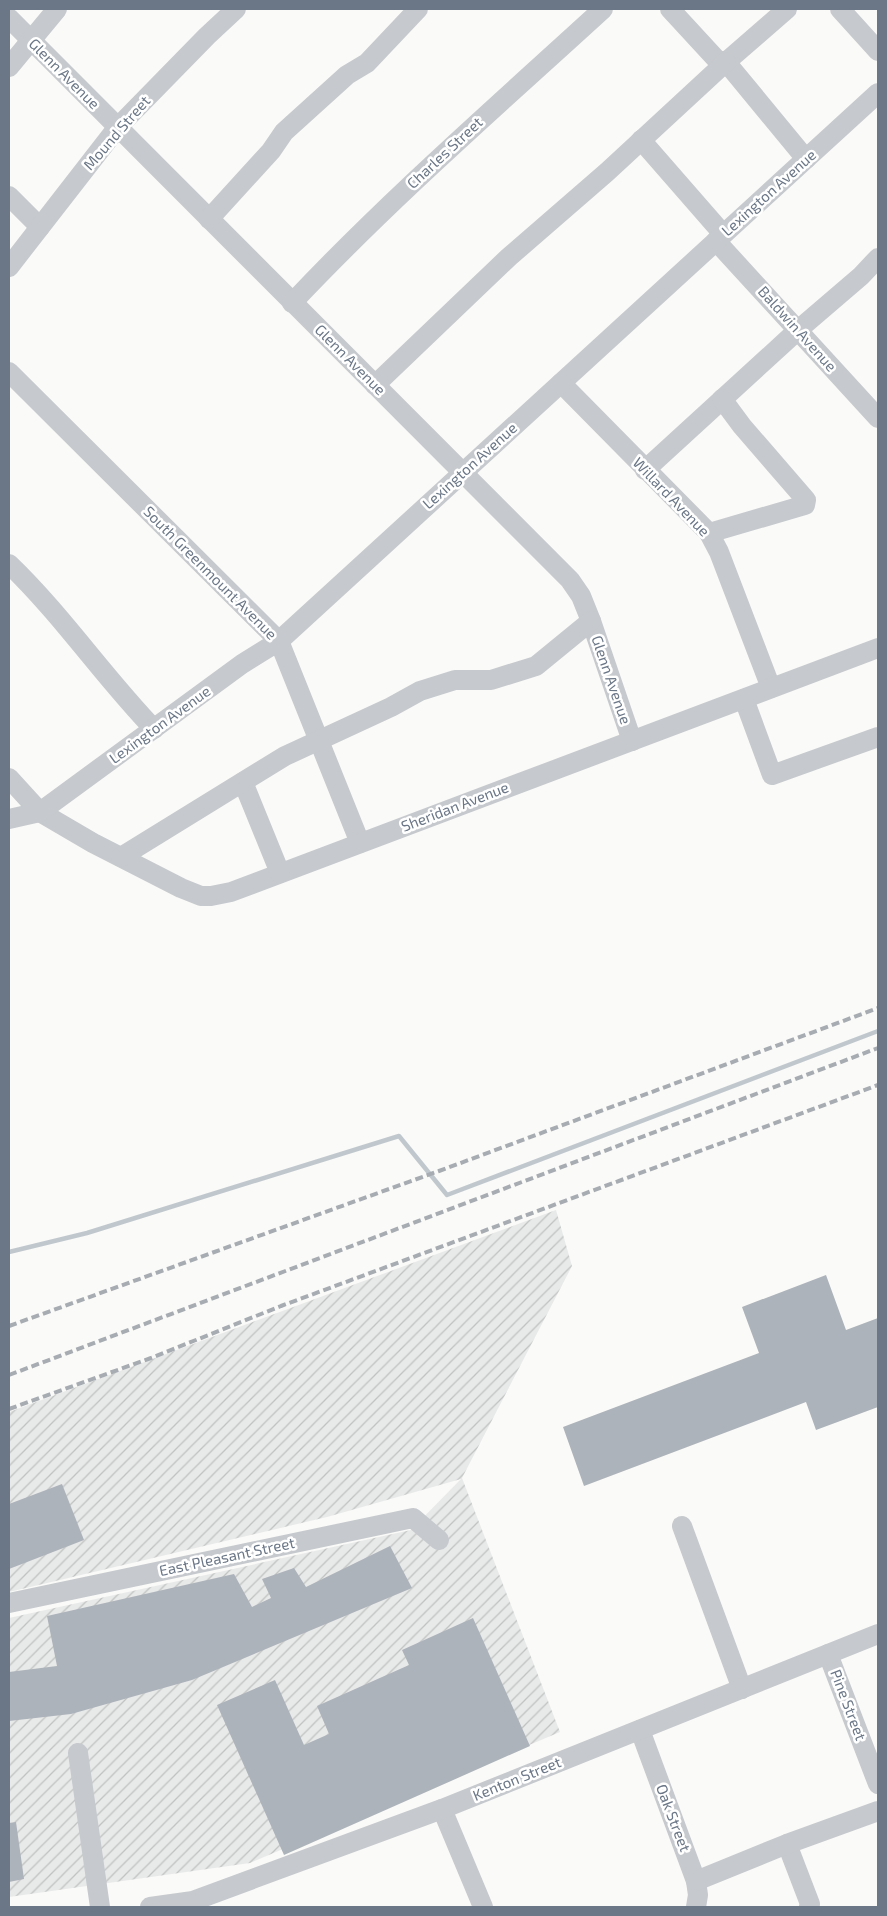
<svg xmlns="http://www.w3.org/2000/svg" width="887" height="1916" font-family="'Exo 2',sans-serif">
<defs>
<pattern id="industrial-furrows" width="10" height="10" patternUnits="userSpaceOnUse" patternTransform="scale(1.25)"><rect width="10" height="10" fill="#e8e9e9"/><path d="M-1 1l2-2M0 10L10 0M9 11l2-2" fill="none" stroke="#c0c2c2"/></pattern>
</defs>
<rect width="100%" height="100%" fill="#fafaf8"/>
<polygon fill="url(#industrial-furrows)" points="556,1210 572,1266 462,1478 560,1732 250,1863 9,1897 9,1618 411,1530 461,1479 327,1517 9,1592 9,1412"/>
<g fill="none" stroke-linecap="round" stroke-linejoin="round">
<polyline stroke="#c0c8ce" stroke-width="4.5" points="9,1252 87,1233 399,1136 447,1195 878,1031"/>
</g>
<g fill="#adb3ba">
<polygon points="826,1275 846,1330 878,1318 878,1407 816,1430 806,1402 584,1486 563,1427 759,1353 742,1307"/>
<polygon points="62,1484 84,1540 9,1569 9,1504"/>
<polygon points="390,1546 412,1588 192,1680 71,1714 9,1721 9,1672 57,1666 47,1616 234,1574 252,1607 271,1598 262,1579 294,1568 306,1587"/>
<polygon points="473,1618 530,1746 284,1855 217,1705 275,1680 304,1745 329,1734 317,1706 409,1665 402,1650"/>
<polygon points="16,1822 24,1879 9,1882 9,1823"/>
</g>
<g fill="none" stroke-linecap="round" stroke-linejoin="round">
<g stroke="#c6c9cd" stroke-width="20">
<polyline points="670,9 717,60 726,62"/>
<polyline points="787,9 726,62 806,159"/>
<polyline points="840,9 878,51"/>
<polyline points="9,18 570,580 581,596 591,621 632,741"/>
<polyline points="9,67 57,9"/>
<polyline points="641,140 723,234"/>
<polyline points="9,196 40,227"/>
<polyline points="209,219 271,151 284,132 347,75 367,63 418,9"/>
<polyline points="716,241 878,418"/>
<polyline points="9,267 117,128 207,36 236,9"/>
<path d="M292,303C390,199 498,105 603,9"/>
<polyline points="9,372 279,641 360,843"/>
<polyline points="561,383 709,533 719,552 771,688"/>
<polyline points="375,385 509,257 607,172 726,62"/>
<polyline points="645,470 798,330 861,276 878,258"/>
<polyline points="709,533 805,505 806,500 742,426 722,399"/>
<path d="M9,564C62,615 103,676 154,729"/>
<polyline points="744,699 772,775 878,737"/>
<polyline points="9,778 40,812 93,843 181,888 201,896 211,896 231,892 878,648"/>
<polyline points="243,782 280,873"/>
<polyline points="9,819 40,812 242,664 279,641 878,93"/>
<polyline points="121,857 285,756 391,707 420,691 455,680 491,680 536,666 591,621"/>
<polyline points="682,1526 742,1689"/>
<polyline points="9,1603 413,1518 439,1540"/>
<polyline points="828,1654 878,1784"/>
<polyline points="640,1730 696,1881 698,1895 696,1907"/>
<polyline points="78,1753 100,1907"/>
<polyline points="442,1809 483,1907"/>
<polyline points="787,1844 810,1904 809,1907"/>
<polyline points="696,1881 787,1844 878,1811"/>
<polyline points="150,1907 193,1901 442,1809 878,1634"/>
</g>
<g stroke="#a7acb2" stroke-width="4" stroke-dasharray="8 4" stroke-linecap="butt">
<polyline points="9,1326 439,1171 878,1008"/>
<polyline points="9,1375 878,1048"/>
<polyline points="9,1409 151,1358 281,1306 878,1085"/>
</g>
</g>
<g text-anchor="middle" stroke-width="5" stroke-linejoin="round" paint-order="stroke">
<g font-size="15" fill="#6b7787" stroke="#fff">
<text transform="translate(64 74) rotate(45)" y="5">Glenn Avenue</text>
<text transform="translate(117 133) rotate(-49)" y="5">Mound Street</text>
<text transform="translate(445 153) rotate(-43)" y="5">Charles Street</text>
<text transform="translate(769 193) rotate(-42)" y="5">Lexington Avenue</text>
<text transform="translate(797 329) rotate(48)" y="5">Baldwin Avenue</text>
<text transform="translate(350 360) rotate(45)" y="5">Glenn Avenue</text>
<text transform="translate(470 466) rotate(-42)" y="5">Lexington Avenue</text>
<text transform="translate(671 497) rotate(46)" y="5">Willard Avenue</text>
<text transform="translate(210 573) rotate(45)" y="5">South Greenmount Avenue</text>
<text transform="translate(611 680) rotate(71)" y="5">Glenn Avenue</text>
<text transform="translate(160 725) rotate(-36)" y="5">Lexington Avenue</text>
<text transform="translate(455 807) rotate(-21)" y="5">Sheridan Avenue</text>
<text transform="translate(227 1557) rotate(-12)" y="5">East Pleasant Street</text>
<text transform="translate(848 1705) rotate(69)" y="5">Pine Street</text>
<text transform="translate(517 1779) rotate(-22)" y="5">Kenton Street</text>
<text transform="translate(673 1818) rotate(69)" y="5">Oak Street</text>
</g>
</g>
<rect width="887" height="1916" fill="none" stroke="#6b7787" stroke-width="20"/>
</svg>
